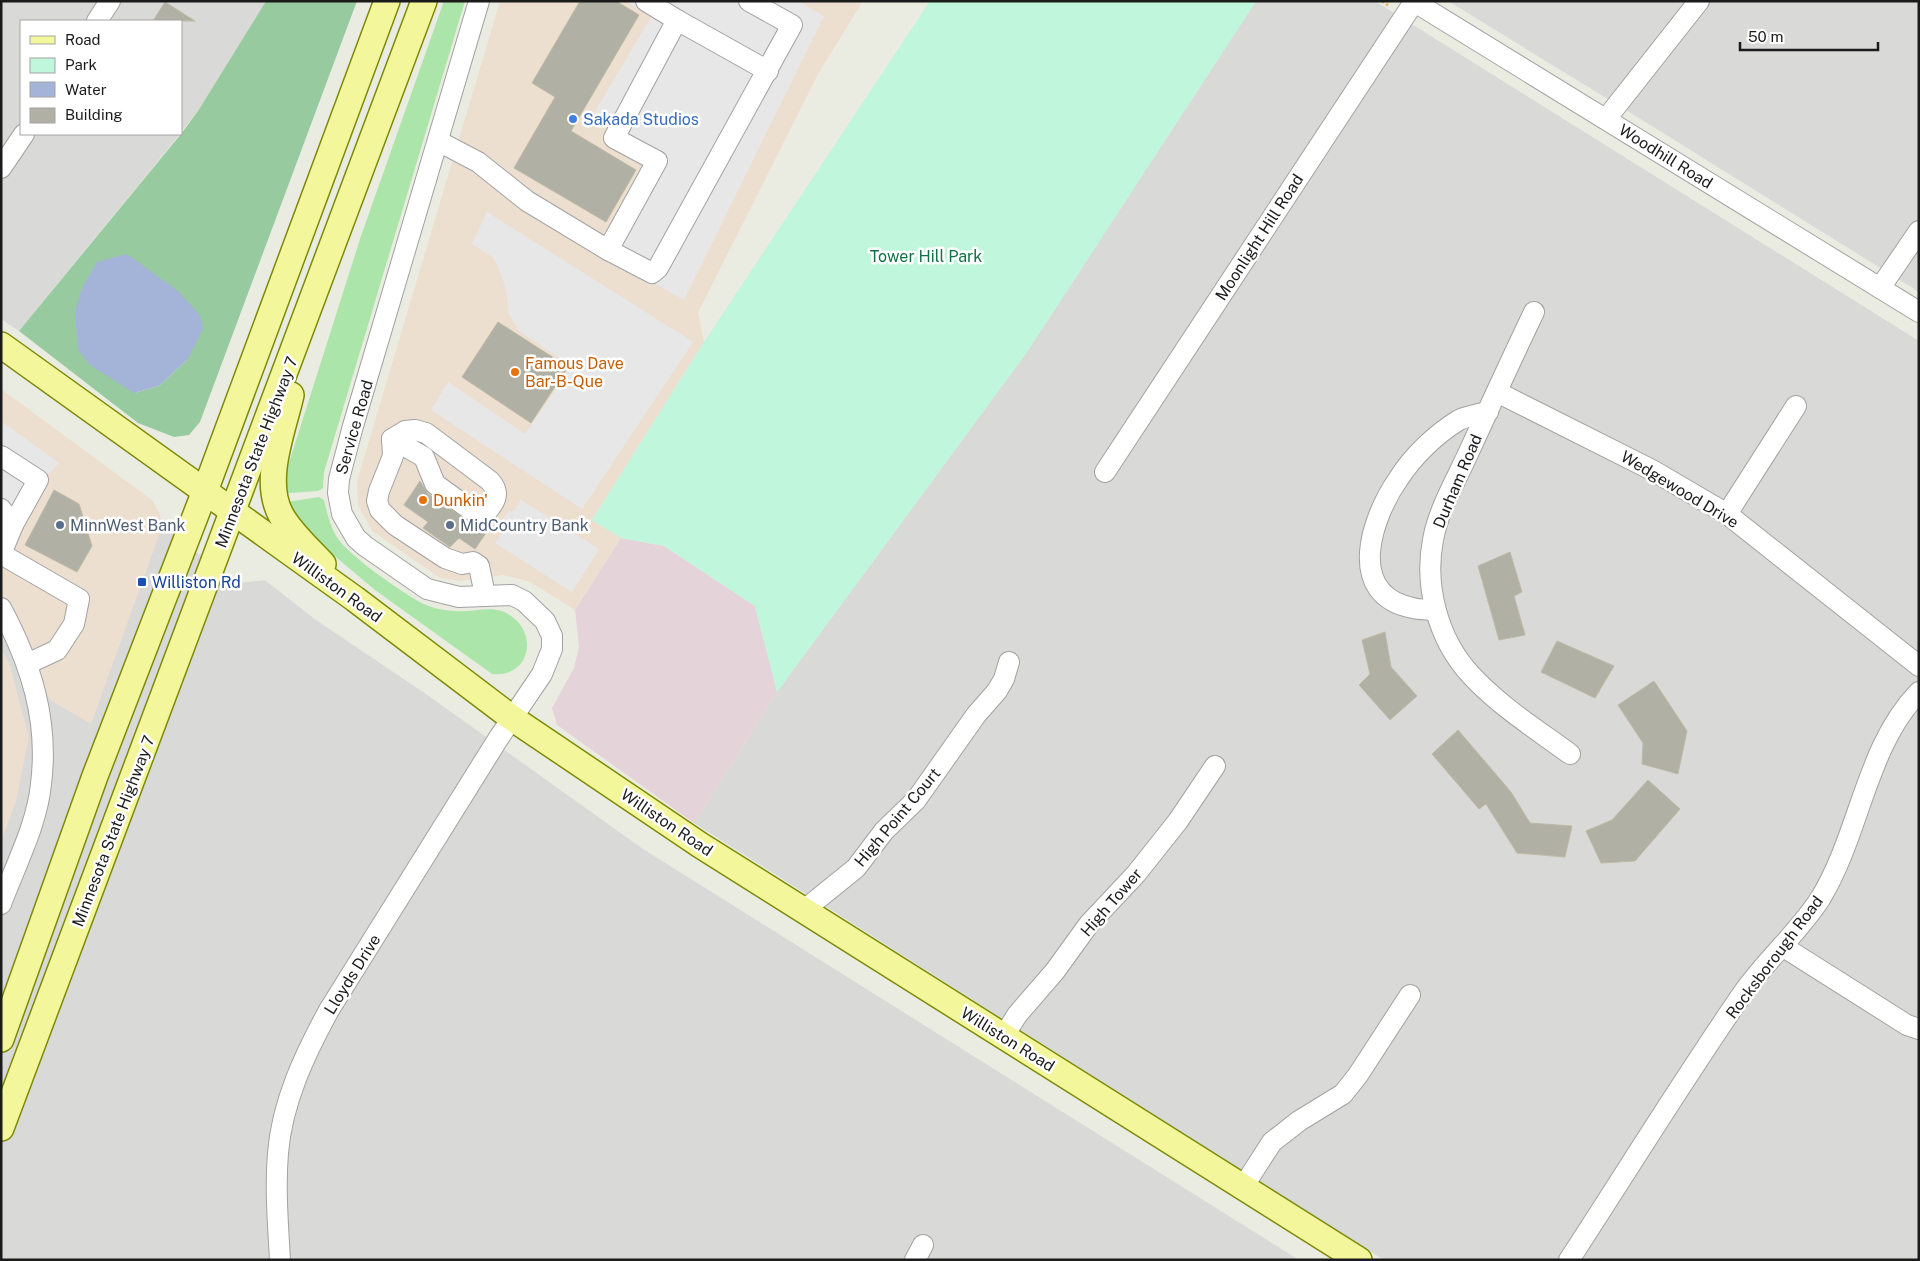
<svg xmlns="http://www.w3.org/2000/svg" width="1920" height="1261" font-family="'Public Sans',sans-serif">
<rect width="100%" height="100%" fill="#ebece1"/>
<g fill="#d9d9d8">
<polygon points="1,1 266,1 198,111 181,132 181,21 21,21 21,134 180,134 19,331 1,319"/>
<polygon points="1256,1 1375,1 1919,341 1919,1260 1384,1260 694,823 777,692 1027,352"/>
<polygon points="1448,1 1919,1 1919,292 1655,128"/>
<polygon points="1,407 238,583 265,580 316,620 426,694 643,849 1299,1260 1,1260"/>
</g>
<g fill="#eddfd0">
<polygon points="500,1 863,1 817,76 698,313 704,342 592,520 621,538 575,610 530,582 503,575 460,581 440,578 372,531 358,505 357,481"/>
<polygon points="1,389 152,500 160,514 162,527 91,724 50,700 18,624 1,600"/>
<polygon points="1,649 9,663 29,737 16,801 1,842"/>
</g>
<polygon fill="#e5d3da" points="621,538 664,546 755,606 777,692 694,823 557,725 552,708 574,668 579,647 575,610"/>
<g fill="#abe5a9">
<polygon points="444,1 465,1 324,472 323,488 318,491 289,493 285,490 287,469 361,236"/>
<path d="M319,497L324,500C327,513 330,525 336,536C349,556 395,587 416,600C428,607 443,611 456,611C475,613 494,603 511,616C539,635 529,678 492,674L375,590L299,526L287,502Z"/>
</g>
<path fill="#98caa0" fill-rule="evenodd" d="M266,1H357L200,422L189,435L174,437L138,423L19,331L181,134L198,111ZM188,359L159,386L134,393Z"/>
<polygon fill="#bff6dc" points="930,1 1256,1 1027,352 777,692 755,606 664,546 621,538 592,520 704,342"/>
<g fill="#e7e7e7">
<polygon points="625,1 798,1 824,16 684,300 596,250 643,164 609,143 607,122 593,115 651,17"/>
<polygon points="487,212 693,342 582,509 431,410 448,382 525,434 572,366 519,331 509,314 505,285 494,258 472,244"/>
<polygon points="1,421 59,463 1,525"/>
<polygon points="521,500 599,549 572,592 495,543 502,532 499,526 509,511 514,511"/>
</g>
<polygon fill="#a3b4d8" points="127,254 178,291 200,315 203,329 188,359 159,386 134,393 90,365 78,350 75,311 82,288 97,262"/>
<g fill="#b1b0a4" stroke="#bdbaa4">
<polygon points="580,1 616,1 639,15 571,131 636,170 606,222 514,168 555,97 532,83"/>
<polygon points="165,2 195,21 153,21"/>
<polygon points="498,322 568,367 531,423 462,377"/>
<polygon points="420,481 428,494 486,533 475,549 459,538 450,547 423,528 428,522 404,505"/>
<polygon points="54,490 79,504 92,546 77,572 25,545"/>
<polygon points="1510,552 1522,592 1514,596 1525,635 1499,640 1478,566"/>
<polygon points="1385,632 1391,667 1417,696 1390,720 1359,685 1370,674 1362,640"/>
<polygon points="1557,641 1614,666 1595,698 1541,672"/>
<polygon points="1654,681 1687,731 1678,774 1642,764 1643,743 1618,705"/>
<polygon points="1458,730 1511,792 1530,823 1572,826 1565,857 1517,853 1486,804 1479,809 1432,754"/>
<polygon points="1648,780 1680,809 1635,861 1601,863 1586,831 1612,820"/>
</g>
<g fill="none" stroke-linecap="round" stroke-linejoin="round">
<g stroke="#a2a2a2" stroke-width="22">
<g id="minor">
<polyline points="1413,1 1919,312"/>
<polyline points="677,20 768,71"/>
<polyline points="97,21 110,1"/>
<polyline points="1606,119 1699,1"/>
<polyline points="438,141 478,162 527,201 608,250 652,273 658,268 792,25 749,1"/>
<polyline points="1,168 24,134"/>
<polyline points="608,250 657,161 614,138 677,20 646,1"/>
<polyline points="1880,288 1919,231"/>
<path d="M1534,312C1511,360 1489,408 1467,456C1455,482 1438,511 1433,540C1424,586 1438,639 1470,674C1498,705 1536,729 1570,754"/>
<polyline points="1497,392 1652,470 1727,514 1919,666"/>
<path d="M415,430L426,433L490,481C499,491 497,500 488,510H471L435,484L424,457L392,439L405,431Z"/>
<polyline points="392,439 393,456 379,491 377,501 380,510 395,525 445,558 462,564 473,562 479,566 485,595"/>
<polyline points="1,456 38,480 13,525 1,554"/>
<polyline points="1105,472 1414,2"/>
<polyline points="1,509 13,525"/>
<polyline points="1727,514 1796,406"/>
<polyline points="1,554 79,599 74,624 57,650 27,664"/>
<path d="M1,608C31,664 49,720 41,784C37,825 15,866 1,904"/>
<path d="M1435,610C1428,609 1420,610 1413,608C1344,595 1372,516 1399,478C1413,456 1436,434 1459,420C1467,416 1479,414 1488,412"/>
<polyline points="804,910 856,868 884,831 916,800 976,715 997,691 1004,679 1009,662"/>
<polyline points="1782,946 1907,1025 1919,1029"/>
<polyline points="1004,1036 1017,1015 1055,971 1089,924 1136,874 1178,821 1215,766"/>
<polyline points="1243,1187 1272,1142 1299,1121 1343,1094 1358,1075 1410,995"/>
<path d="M280,1260C278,1224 275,1188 278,1153C282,1102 305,1054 329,1010L498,739L542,674L552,649V636L545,621L524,601L512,595L459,597L427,589L365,546L356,538L342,514L338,493L339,479L353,426L479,1"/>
<polyline points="915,1260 923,1245"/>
<path d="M1569,1260C1627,1171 1683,1080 1743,993C1766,960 1798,933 1820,899C1860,834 1866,746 1919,692"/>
</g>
</g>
<g stroke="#7b8b08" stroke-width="28">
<g id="major">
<polyline points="1,345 355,599 512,718 700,845 1359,1260"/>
<path d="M291,395C283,431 262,480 281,515C291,533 309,549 323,564"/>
<polyline points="1,1039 95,776 205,491 387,1"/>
<polyline points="1,1128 424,1"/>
</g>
</g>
<polyline stroke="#f2b76d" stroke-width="3" stroke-dasharray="2.5 2.5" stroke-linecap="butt" points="1382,1 1389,6"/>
<use href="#minor" stroke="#fff" stroke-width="20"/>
<use href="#major" stroke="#f4f69c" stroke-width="25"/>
</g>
<circle fill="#3f7fe0" stroke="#fff" stroke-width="2" cx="573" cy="119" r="5"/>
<g fill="#e8710a" stroke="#fff" stroke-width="2">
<circle cx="515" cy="372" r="5"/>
<circle cx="423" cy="500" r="5"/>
</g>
<g fill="#5c6f8a" stroke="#fff" stroke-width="2">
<circle cx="60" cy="525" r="5"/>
<circle cx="450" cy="525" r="5"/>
</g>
<rect fill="#1a4fb4" stroke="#fff" stroke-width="2" x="137" y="577" width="10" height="10" rx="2.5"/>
<g text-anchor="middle" stroke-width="5" stroke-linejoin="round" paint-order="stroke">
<g font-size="16" fill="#366cbe" stroke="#fff" text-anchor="start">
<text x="583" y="125">Sakada Studios</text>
</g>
<g font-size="16" fill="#1b1b1b" stroke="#fff">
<text transform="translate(1666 156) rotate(32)" y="6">Woodhill Road</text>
<text transform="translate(1259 237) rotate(-57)" y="6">Moonlight Hill Road</text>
<text transform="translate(354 427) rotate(-74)" y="6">Service Road</text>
<text transform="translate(256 452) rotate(-69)" y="6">Minnesota State Highway 7</text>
<text transform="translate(1457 481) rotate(-67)" y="6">Durham Road</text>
<text transform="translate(1680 489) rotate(31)" y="6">Wedgewood Drive</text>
<text transform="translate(337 587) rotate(36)" y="6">Williston Road</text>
<text transform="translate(897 817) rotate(-50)" y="6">High Point Court</text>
<text transform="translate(667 822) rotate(34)" y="6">Williston Road</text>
<text transform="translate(113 831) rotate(-69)" y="6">Minnesota State Highway 7</text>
<text transform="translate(1111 902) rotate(-49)" y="6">High Tower</text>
<text transform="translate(1774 957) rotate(-53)" y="6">Rocksborough Road</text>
<text transform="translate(352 974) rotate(-58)" y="6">Lloyds Drive</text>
<text transform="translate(1008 1039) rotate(32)" y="6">Williston Road</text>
</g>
<g font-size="16" fill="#117245" stroke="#fff">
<text x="926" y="262">Tower Hill Park</text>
</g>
<g font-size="16" fill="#c56008" stroke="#fff" text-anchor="start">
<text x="525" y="369">Famous Dave<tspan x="525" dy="18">Bar-B-Que</tspan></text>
<text x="433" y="506">Dunkin'</text>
</g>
<g font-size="16" fill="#4e5e75" stroke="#fff" text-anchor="start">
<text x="70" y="531">MinnWest Bank</text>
<text x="460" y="531">MidCountry Bank</text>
</g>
<g font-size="16" fill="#164399" stroke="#fff" text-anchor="start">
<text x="152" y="588">Williston Rd</text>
</g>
</g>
<rect width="1920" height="1261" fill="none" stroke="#1b1b1b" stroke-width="5"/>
<rect x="20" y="20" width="162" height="115" fill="#ffffff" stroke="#a4a4a4"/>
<rect x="30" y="36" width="25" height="8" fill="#f4f69c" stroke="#a4a4a4"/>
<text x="65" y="45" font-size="15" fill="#1b1b1b">Road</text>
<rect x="30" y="58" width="25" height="15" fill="#bff6dc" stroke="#a4a4a4"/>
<text x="65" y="70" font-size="15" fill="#1b1b1b">Park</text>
<rect x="30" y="82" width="25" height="15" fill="#a3b4d8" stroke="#a4a4a4"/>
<text x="65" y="95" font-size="15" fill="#1b1b1b">Water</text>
<rect x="30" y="108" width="25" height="15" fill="#b1b0a4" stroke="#a4a4a4"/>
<text x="65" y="120" font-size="15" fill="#1b1b1b">Building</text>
<path d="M1740 42v8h138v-8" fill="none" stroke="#1b1b1b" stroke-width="2.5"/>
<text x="1748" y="42" font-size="15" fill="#1b1b1b" stroke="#ffffff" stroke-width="4" paint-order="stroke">50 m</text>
</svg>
